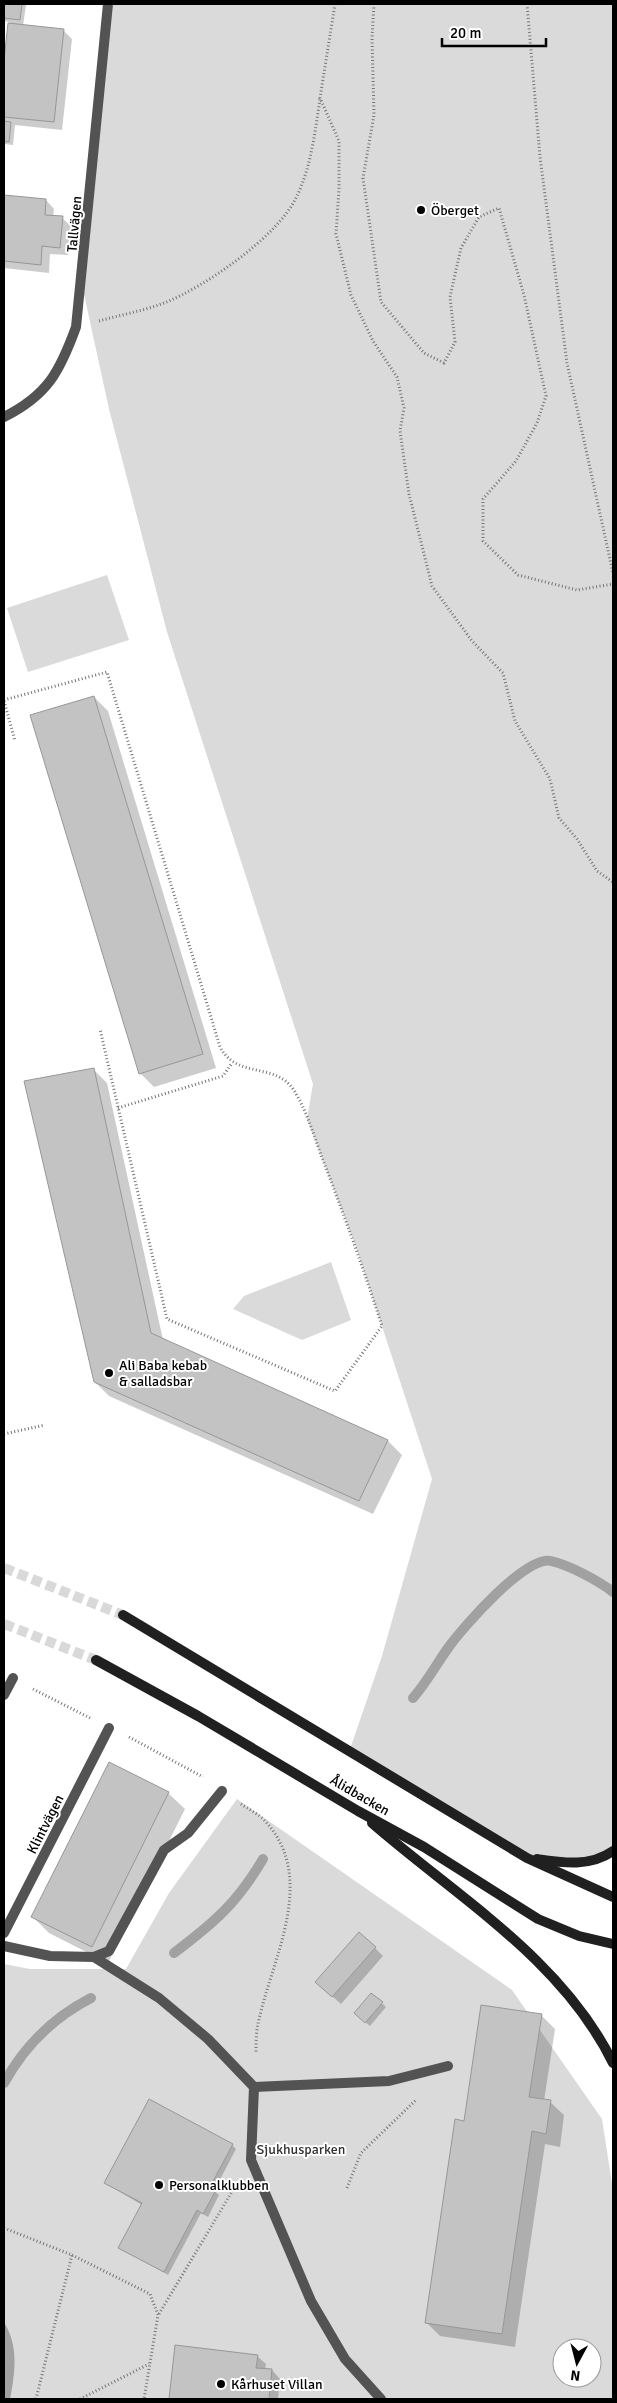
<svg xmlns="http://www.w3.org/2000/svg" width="617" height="2403" font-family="Signika,sans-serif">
<rect width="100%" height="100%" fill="#fff"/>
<g fill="#dadada" fill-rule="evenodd">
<polygon points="108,4 613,4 613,1851 601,1859 527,1858 349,1752 382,1656 432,1479 356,1247 307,1119 313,1084 167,632 109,409 82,285"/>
<polygon points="107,575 129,640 28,672 7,608"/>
<polygon points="331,1262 351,1320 302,1340 233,1309 244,1296"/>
<path d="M237,1799L512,1990L602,2119L613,2190V2399H4V1964L30,1969H126L169,1893ZM562,2348H592V2378H562Z"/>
</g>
<path fill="#a1a1a1" d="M4,2322C19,2347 15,2372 10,2399H4Z"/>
<g fill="#0003">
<polygon points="4,4 26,5 23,26 63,30 72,39 62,130 15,125 13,145 4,144 4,71 9,22 4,21"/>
<polygon points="4,196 46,200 54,209 53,217 62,218 71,226 68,255 50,254 49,273 4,268"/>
<polygon points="94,697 108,711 216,1068 154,1087 140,1073"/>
<polygon points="93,1069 107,1083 163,1340 388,1441 402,1455 373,1514 109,1396 95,1382"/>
<polygon points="168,1793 185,1809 108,1963 49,1933 33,1917"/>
<polygon points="375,1948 383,1956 341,2004 325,1990"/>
<polygon points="372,1994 386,2007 370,2026 359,2017"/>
<polygon points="541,2015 555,2029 544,2101 550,2102 564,2115 560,2147 545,2144 515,2347 440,2336 426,2322 465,2123"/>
<polygon points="232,2145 236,2149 214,2191 219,2195 208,2217 201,2213 168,2275 120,2247 142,2205 105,2183"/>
<polygon points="176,2347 257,2356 266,2364 265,2370 272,2370 280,2379 278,2399 170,2399"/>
</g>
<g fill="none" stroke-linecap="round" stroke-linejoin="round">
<g stroke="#a1a1a1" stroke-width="10">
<path d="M413,1698C427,1682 436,1665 448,1648C463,1627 526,1555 551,1561C569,1565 599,1581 613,1592"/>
<path d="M174,1953C215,1922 237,1903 263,1859"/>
<path d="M4,2083C24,2047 54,2017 91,1998"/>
</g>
</g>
<g fill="#c3c3c3" stroke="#979797">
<polygon points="4,4 22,4 20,20 4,18"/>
<polygon points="8,23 64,29 54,122 4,117 4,60"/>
<polygon points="4,121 11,122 9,142 4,141"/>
<polygon points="4,195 46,199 45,215 63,216 60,248 42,246 41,265 4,261"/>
<polygon points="94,696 203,1054 139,1074 30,715"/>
<polygon points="94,1068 151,1333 388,1440 359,1501 94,1382 24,1081"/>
<polygon points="109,1762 169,1792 92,1947 31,1917"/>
<polygon points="359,1932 376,1947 332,1997 315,1982"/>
<polygon points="371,1993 383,2002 365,2023 354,2013"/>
<polygon points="481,2005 542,2014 529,2097 551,2100 546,2134 532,2131 502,2334 425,2323 455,2119 464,2121"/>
<polygon points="149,2099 233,2144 210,2187 216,2190 203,2214 197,2210 164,2272 118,2248 142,2203 104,2183"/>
<polygon points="175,2345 258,2355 256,2368 272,2369 269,2399 169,2399"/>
</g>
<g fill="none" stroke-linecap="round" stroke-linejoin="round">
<g stroke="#d9d9d9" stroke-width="10" stroke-dasharray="10 5" stroke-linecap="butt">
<polyline points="4,1568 123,1615"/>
<polyline points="4,1624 96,1660"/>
</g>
<g stroke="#757575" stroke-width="3" stroke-dasharray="1 2.5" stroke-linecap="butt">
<polyline points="335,4 320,98 339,141 339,189 336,234 351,295 373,341 397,377 404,408 400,431 409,494 432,586 472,641 503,673 515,721 550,779 559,818 577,839 597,871 613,882"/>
<polyline points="374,4 372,38 374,115 363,178 381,302 424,353 444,363 455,342 450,297 461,248 479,217 499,208 524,295 546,396 537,423 516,461 483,499 483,541 518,575 577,590 613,584"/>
<polyline points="527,4 540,157 567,363 613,573"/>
<path d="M99,321C120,315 143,311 164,303C205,287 277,237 296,198C311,168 315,132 320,99"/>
<path d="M4,700L107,672L220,1047C237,1079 274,1062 293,1089C307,1110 314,1137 323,1160C344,1215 364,1270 382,1326L335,1391L167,1319L100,1029"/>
<polyline points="4,701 15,741"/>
<polyline points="118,1108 223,1076 232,1063"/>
<polyline points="4,1434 45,1425"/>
<polyline points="33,1689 90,1718"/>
<polyline points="129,1737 203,1777"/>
<path d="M241,1804C248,1809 259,1814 265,1821C319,1879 271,1960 258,2024C256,2033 256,2044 256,2054"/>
<polyline points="347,2188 361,2153 417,2099"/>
<polyline points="4,2228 72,2255 36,2399"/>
<polyline points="72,2255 150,2294 158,2315 144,2399"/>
<polyline points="159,2314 236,2185"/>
<polyline points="80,2399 149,2364"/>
</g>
<g stroke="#535353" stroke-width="10">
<polyline points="4,1946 50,1956 94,1957 109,1951 164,1850 188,1833 222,1791"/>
<polyline points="94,1957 159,1998 208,2039 254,2087 251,2160 311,2301 345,2359 381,2399"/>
<polyline points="254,2087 389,2081 448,2066"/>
</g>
<g stroke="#535353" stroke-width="10">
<path d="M4,417C48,395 60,371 76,327L108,4"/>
<polyline points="4,1695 13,1678"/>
<polyline points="4,1933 109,1728"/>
</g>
<g stroke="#202020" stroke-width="10">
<polyline points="123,1615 527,1858 613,1897"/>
<polyline points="96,1660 198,1716 358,1811 424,1847 538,1919 579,1936 613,1944"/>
<path d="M372,1823C457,1897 562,1959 613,2063"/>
<path d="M537,1859C564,1863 590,1867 613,1851"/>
</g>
</g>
<g fill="#000" stroke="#fff" stroke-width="2">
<circle cx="421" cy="210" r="5"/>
<circle cx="109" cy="1373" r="5"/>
<circle cx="159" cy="2185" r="5"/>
<circle cx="221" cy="2384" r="5"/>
</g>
<g text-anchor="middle" stroke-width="4" stroke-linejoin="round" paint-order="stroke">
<g font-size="14" fill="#000" stroke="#fff" text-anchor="start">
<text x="431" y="215">Öberget</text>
<text x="119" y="1370">Ali Baba kebab<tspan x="119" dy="16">&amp; salladsbar</tspan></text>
<text x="169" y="2190">Personalklubben</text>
<text x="231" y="2389">Kårhuset Villan</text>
</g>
<g font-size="14" fill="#000" stroke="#fff">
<text transform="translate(74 224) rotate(-85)" y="5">Tallvägen</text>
<text transform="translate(360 1795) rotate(30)" y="5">Ålidbacken</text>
<text transform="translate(45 1824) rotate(-63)" y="5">Klintvägen</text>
</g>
<g font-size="14" fill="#313131" stroke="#fff">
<text x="301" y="2154">Sjukhusparken</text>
</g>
</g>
<rect width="617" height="2403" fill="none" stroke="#000000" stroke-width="10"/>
<g transform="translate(577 2363) rotate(187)"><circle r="24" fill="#ffffff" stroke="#999999"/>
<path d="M0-4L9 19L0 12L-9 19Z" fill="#000000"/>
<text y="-8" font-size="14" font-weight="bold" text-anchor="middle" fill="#000000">N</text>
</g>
<path d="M442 38v8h104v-8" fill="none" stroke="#000000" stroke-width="2.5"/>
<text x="450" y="38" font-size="15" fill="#000000" stroke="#ffffff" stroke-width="4" paint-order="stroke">20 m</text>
</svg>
